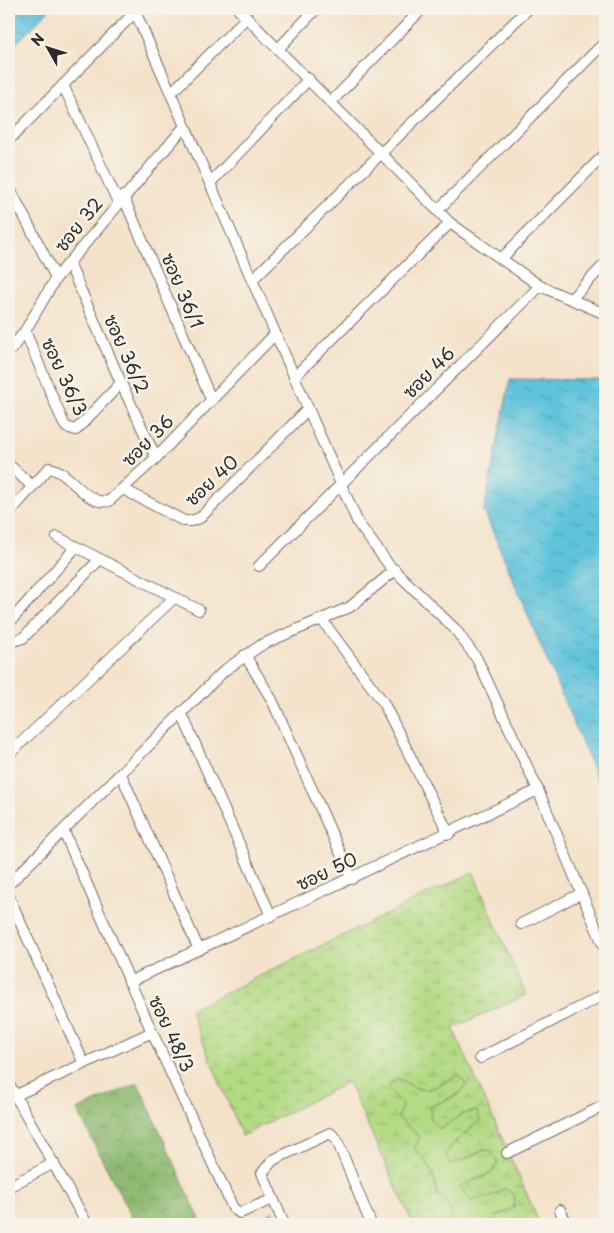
<svg xmlns="http://www.w3.org/2000/svg" width="614" height="1233" font-family="'Playpen Sans','Playpen Sans Thai',sans-serif">
<defs>
<pattern id="grass-tufts" width="24" height="20" patternUnits="userSpaceOnUse" patternTransform="scale(1.25)"><rect width="24" height="20" fill="#b3da84"/><path d="M3 7l-1-3M5 7V3M7 7l1-3M15 17l-1-3M17 17v-4M19 17l1-3" fill="none" stroke="#9abb72"/></pattern>
<pattern id="forest-crowns" width="20" height="18" patternUnits="userSpaceOnUse" patternTransform="scale(1.25)"><rect width="20" height="18" fill="#8eba72"/><path d="M2 6a3 3 0 1 1 6 0M12 15a3 3 0 1 1 6 0" fill="none" stroke="#74975e"/></pattern>
<pattern id="wetland-marsh" width="20" height="14" patternUnits="userSpaceOnUse" patternTransform="scale(1.25)"><rect width="20" height="14" fill="#b3da84"/><path d="M1 5h8M5 5V1M11 12h8M15 12V8" fill="none" stroke="#9abb72"/></pattern>
<pattern id="water-ripples" width="26" height="14" patternUnits="userSpaceOnUse" patternTransform="scale(1.25)"><rect width="26" height="14" fill="#5ec3dc"/><path d="M2 4q2-2 4 0t4 0M15 11q2-2 4 0t4 0" fill="none" stroke="#4e9fb3"/></pattern>
</defs>
<rect width="100%" height="100%" fill="#f7f3e8"/>
<filter id="ink" filterUnits="userSpaceOnUse"><feTurbulence type="fractalNoise" baseFrequency=".02" numOctaves="2"/><feDisplacementMap in="SourceGraphic" scale="10" xChannelSelector="R" yChannelSelector="G"/><feConvolveMatrix kernelMatrix="1 2 1 2 8 2 1 2 1" color-interpolation-filters="sRGB"/></filter>
<filter id="wash" filterUnits="userSpaceOnUse"><feTurbulence type="fractalNoise" baseFrequency=".0096" numOctaves="4" result="noise"/><feDisplacementMap in="SourceGraphic" scale="20" xChannelSelector="R" yChannelSelector="G"/><feGaussianBlur stdDeviation="1.12" result="paint"/><feColorMatrix in="noise" values="0 0 0 0 0 0 0 0 0 0 0 0 0 0 0 0 0 1.4 0 .05"/><feComposite in="paint" operator="in"/></filter>
<g filter="url(#wash)">
<rect width="100%" height="100%" fill="#f4e2ca"/>
<path fill="url(#grass-tufts)" stroke="#6f8258" d="M459,1075L466,1085L459,1094L430,1107L440,1128L462,1114L477,1110L480,1120L452,1145L466,1159L484,1150H489L498,1161L492,1173L467,1183L490,1197L505,1188L515,1196L514,1208L495,1217L488,1224H448L453,1219L438,1197L433,1173L414,1149L406,1125L398,1117L387,1088L397,1077C426,1098 429,1089 459,1075Z"/>
<polygon fill="url(#forest-crowns)" stroke="#5c724e" points="138,1083 202,1224 135,1224 77,1110"/>
<path fill="url(#wetland-marsh)" stroke="#6f8258" d="M473,872L526,995L453,1028L540,1224H527V1222L488,1224L495,1217L514,1208L515,1196L505,1188L490,1197L471,1201L460,1186L492,1173L498,1161L489,1150H484L451,1165L446,1155L452,1145L480,1120L477,1111L462,1114L440,1129L431,1120L430,1107L459,1094L466,1085L459,1075C429,1089 426,1098 397,1077L387,1088L402,1105L398,1117L420,1137L414,1149C430,1161 434,1178 438,1197L446,1200L453,1219L448,1224H413L348,1082L242,1136L190,1010Z"/>
<g fill="url(#water-ripples)" stroke="#447784">
<polygon points="9,9 50,9 9,51"/>
<polygon points="510,379 605,380 605,798 484,511"/>
<polygon points="273,1212 278,1224 248,1224"/>
</g>
</g>
<g filter="url(#ink)">
<g fill="none" stroke-linecap="round" stroke-linejoin="round">
<g stroke="#716b63" stroke-width="12">
<g id="minor">
<polyline points="134,9 358,523 389,565 455,629 477,659 538,790 605,949"/>
<polyline points="238,9 450,223 540,286 605,314"/>
<polyline points="278,49 316,9"/>
<polyline points="63,85 118,202"/>
<polyline points="171,93 247,17"/>
<polyline points="331,102 422,9"/>
<polyline points="9,140 138,9"/>
<polyline points="210,183 309,79"/>
<polyline points="9,187 56,278"/>
<polyline points="123,196 211,399"/>
<polyline points="438,210 605,42"/>
<polyline points="501,259 605,154"/>
<polyline points="69,263 121,383 156,458"/>
<polyline points="252,280 528,9"/>
<polyline points="571,299 605,264"/>
<polyline points="25,331 63,422 66,427 76,430 121,383"/>
<polyline points="9,352 25,331 56,278 185,126"/>
<polyline points="294,377 450,223"/>
<polyline points="9,465 32,486"/>
<polyline points="123,489 184,521 191,521 200,518 308,409"/>
<path d="M9,513L49,468C72,472 85,506 109,501L156,458L275,334"/>
<polyline points="57,537 199,610"/>
<polyline points="259,566 540,286"/>
<polyline points="322,620 383,702 449,834"/>
<polyline points="9,623 76,547"/>
<polyline points="9,642 23,638 100,559"/>
<polyline points="245,655 272,700 352,879"/>
<polyline points="181,712 271,916"/>
<polyline points="9,754 174,598"/>
<polyline points="121,774 199,950"/>
<polyline points="64,832 152,1032 233,1208 240,1213 273,1199"/>
<polyline points="9,884 225,670 263,644 350,607 395,570"/>
<polyline points="9,897 84,1064"/>
<polyline points="521,924 582,893"/>
<polyline points="129,982 538,790"/>
<polyline points="480,1058 605,994"/>
<polyline points="9,1084 87,1224"/>
<polyline points="10,1098 152,1032"/>
<polyline points="507,1153 605,1105"/>
<polyline points="10,1186 54,1163"/>
<polyline points="560,1210 567,1224"/>
<polyline points="284,1224 262,1173 273,1160 330,1133 336,1138 371,1224"/>
</g>
</g>
<use href="#minor" stroke="#fff" stroke-width="10"/>
</g>
</g>
<g text-anchor="middle" stroke-width="5" stroke-linejoin="round" paint-order="stroke">
<g font-size="18" fill="#2b2b2b" stroke="#f7f3e8">
<text transform="translate(79 225) rotate(-51)" y="6">ซอย 32</text>
<text transform="translate(182 291) rotate(67)" y="6">ซอย 36/1</text>
<text transform="translate(126 354) rotate(66)" y="6">ซอย 36/2</text>
<text transform="translate(429 373) rotate(-45)" y="6">ซอย 46</text>
<text transform="translate(64 377) rotate(65)" y="6">ซอย 36/3</text>
<text transform="translate(148 441) rotate(-45)" y="6">ซอย 36</text>
<text transform="translate(212 481) rotate(-43)" y="6">ซอย 40</text>
<text transform="translate(327 872) rotate(-25)" y="6">ซอย 50</text>
<text transform="translate(171 1034) rotate(65)" y="6">ซอย 48/3</text>
</g>
</g>
<rect width="614" height="1233" fill="none" stroke="#f7f3e8" stroke-width="30"/>
<g transform="translate(48 48) rotate(309)" stroke="#f7f3e8" stroke-width="4" paint-order="stroke">
<path d="M0-4L9 19L0 12L-9 19Z" fill="#2b2b2b"/>
<text y="-8" font-size="14" font-weight="bold" text-anchor="middle" fill="#2b2b2b">N</text>
</g>
</svg>
